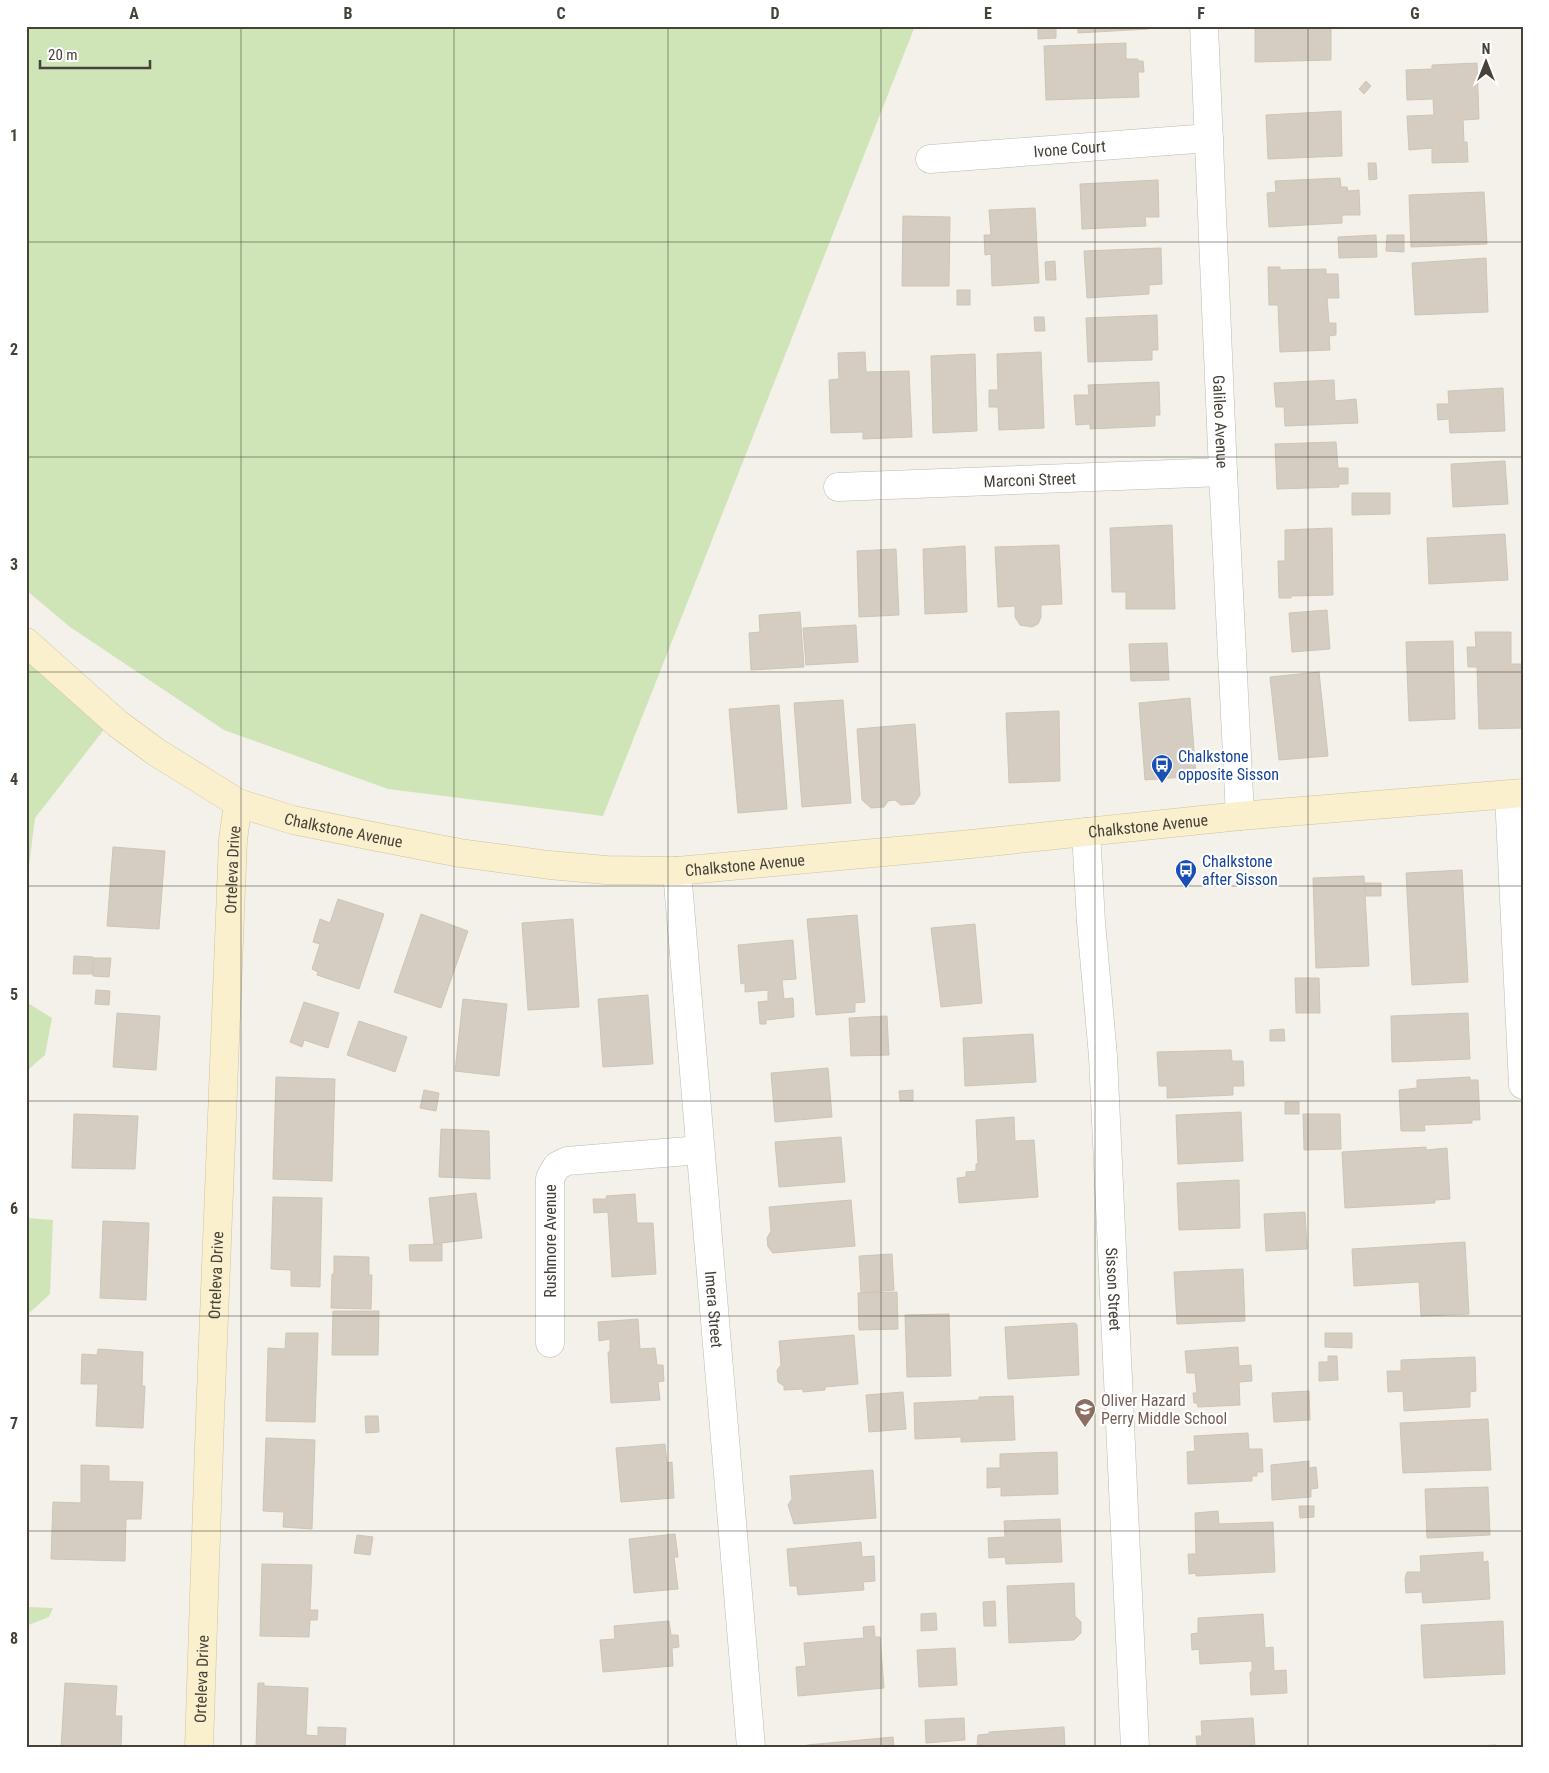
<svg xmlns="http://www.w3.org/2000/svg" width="1549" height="1773" font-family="'Roboto Condensed',sans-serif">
<rect width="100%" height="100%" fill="#f4f1eb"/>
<g fill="#cfe4b7">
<polygon points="26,26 915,26 603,816 388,789 224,730 70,627 26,590"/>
<polygon points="28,663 38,665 106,727 35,818 26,889 26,665"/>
<polygon points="26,1002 52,1018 45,1055 30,1068 26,1076"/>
<polygon points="26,1218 53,1220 50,1294 26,1316"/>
<polygon points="26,1607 53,1608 49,1617 26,1626"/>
</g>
<g fill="#d5cdc1" stroke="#cfc5b5">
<polygon points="1038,26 1056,26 1056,38 1038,39"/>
<polygon points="1078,26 1148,26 1148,29 1078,33"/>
<polygon points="1255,26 1331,26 1331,60 1255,62"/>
<polygon points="1126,43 1126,59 1138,59 1138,61 1143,61 1144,72 1138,72 1139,97 1046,100 1044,46"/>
<polygon points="1477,63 1479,119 1463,120 1464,142 1467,142 1468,162 1432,163 1432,148 1409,150 1407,116 1434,115 1433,99 1407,100 1406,70 1432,69 1432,65"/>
<polygon points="1366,81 1371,86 1364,94 1359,89"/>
<polygon points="1341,111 1342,156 1268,159 1266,115"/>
<polygon points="1368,163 1376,163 1377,179 1369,180"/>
<polygon points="1340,178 1341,187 1347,187 1348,191 1359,190 1360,215 1342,215 1342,223 1269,227 1267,193 1276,192 1275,181"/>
<polygon points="1158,180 1159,217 1145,217 1146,226 1082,229 1080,184"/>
<polygon points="1484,192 1487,244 1411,247 1409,195"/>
<polygon points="1035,208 1039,283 992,286 991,254 985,255 984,235 991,235 989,210"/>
<polygon points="903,216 950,217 949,286 902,286"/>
<polygon points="1376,235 1377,257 1339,258 1338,237"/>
<polygon points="1387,235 1404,235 1404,252 1386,251"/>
<polygon points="1161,248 1162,284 1149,285 1149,294 1087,298 1084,251"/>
<polygon points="1486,258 1488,312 1415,315 1412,263"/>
<polygon points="1055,261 1056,280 1046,280 1045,262"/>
<polygon points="1268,267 1280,267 1280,270 1326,269 1326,274 1338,274 1339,298 1327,298 1329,323 1336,323 1336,335 1329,336 1330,350 1280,352 1278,305 1269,305"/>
<rect x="957" y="290" width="13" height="15"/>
<polygon points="1157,315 1158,350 1152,350 1152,360 1088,362 1086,318"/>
<polygon points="1034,317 1044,317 1045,331 1035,331"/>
<polygon points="865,352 866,372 909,371 912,437 863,439 863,432 831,433 829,380 839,379 838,353"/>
<polygon points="1041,352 1044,428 999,430 998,407 989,407 989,390 998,390 997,354"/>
<polygon points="975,354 977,431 933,433 931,356"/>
<polygon points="1334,380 1335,401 1356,399 1358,423 1285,426 1284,407 1276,407 1274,383"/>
<polygon points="1159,382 1160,415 1155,415 1155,426 1090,429 1090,424 1076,425 1074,395 1089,395 1088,385"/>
<polygon points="1503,388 1505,431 1450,433 1449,419 1438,420 1437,404 1449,404 1448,391"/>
<polygon points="1336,442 1338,468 1348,468 1348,484 1339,484 1339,487 1277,489 1275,444"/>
<polygon points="1505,461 1508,504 1453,507 1451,464"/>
<polygon points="1352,493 1390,493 1390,514 1352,515"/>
<polygon points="1172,525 1175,609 1126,609 1126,592 1112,592 1110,528"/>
<polygon points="1332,528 1333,595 1291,596 1291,598 1279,598 1278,561 1285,561 1285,530"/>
<polygon points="1505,534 1508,580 1429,584 1427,538"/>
<polygon points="1059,545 1062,604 1041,605 1041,617 1038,624 1032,627 1020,625 1015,617 1015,606 998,607 995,547"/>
<polygon points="965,546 967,612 925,614 923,549"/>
<polygon points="896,549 899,615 859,617 857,551"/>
<polygon points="1327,610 1330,649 1292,652 1289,613"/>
<polygon points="800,612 804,667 751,670 749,633 760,632 759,615"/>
<polygon points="856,625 858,662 806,665 803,628"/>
<polygon points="1475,632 1511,632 1511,664 1523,664 1523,728 1479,729 1477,667 1468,667 1467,647 1476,647"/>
<polygon points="1453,641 1455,719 1409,721 1406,642"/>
<polygon points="1167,643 1169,680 1131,681 1129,644"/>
<polygon points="1319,672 1328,756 1279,760 1270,677"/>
<polygon points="1190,698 1196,776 1145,780 1139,703"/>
<polygon points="843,700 851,803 802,807 794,703"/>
<polygon points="779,705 787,809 738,813 729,709"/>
<polygon points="1059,711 1060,781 1009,783 1006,713"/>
<polygon points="915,724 920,795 914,804 901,805 895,800 888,801 884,807 871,808 862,800 857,729"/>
<polygon points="113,847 165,851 159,929 107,926"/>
<polygon points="1462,870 1468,982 1412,985 1406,873"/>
<polygon points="1364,876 1369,966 1316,968 1313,878"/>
<polygon points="1365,883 1381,883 1381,896 1366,896"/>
<polygon points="338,899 384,914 359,989 317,975 318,972 312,969 320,944 313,942 320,919 330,923"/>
<polygon points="421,914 468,931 441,1008 394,992"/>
<polygon points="857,915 865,1002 855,1003 855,1012 816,1015 807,919"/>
<polygon points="573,919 579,1007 528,1010 522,923"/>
<polygon points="975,924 982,1003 941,1007 931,928"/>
<polygon points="793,940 796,979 782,980 784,999 793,998 794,1017 766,1020 766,1024 760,1024 758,1002 768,1001 768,990 745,992 745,983 741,984 738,945"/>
<polygon points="74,956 93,957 93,974 73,974"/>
<polygon points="94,958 111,958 109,977 93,976"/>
<polygon points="1295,978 1319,978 1320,1013 1296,1013"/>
<polygon points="96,990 110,991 109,1005 95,1004"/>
<polygon points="648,995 653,1064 603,1067 598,999"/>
<polygon points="463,999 507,1004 499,1076 455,1071"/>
<polygon points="304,1002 339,1013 328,1048 304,1040 302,1047 290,1042"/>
<polygon points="117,1013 160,1016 156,1070 113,1067"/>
<polygon points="1468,1013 1470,1059 1392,1062 1391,1016"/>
<polygon points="887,1016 889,1055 851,1056 849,1018"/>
<polygon points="359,1021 407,1037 395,1072 347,1055"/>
<polygon points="1284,1029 1285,1041 1270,1041 1270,1030"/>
<polygon points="1033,1034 1036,1082 965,1086 963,1038"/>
<polygon points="1231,1050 1232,1061 1243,1061 1244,1086 1233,1086 1233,1095 1167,1098 1167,1086 1159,1086 1157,1052"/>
<polygon points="828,1068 832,1117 775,1122 771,1073"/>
<polygon points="276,1077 335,1079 332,1181 273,1179"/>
<polygon points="1470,1077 1470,1080 1478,1080 1480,1120 1472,1120 1472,1123 1424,1125 1425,1131 1401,1131 1399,1090 1417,1088 1417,1080"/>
<polygon points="424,1090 439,1093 436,1111 420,1108"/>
<polygon points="913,1090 913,1101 900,1101 899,1091"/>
<rect x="1285" y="1102" width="14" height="12"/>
<polygon points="1241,1112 1243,1161 1178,1164 1176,1115"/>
<polygon points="74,1114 138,1116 135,1169 72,1168"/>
<polygon points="1303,1114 1340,1114 1341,1149 1304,1150"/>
<polygon points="1014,1117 1015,1141 1034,1140 1038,1197 959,1203 957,1178 966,1177 966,1172 976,1171 976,1164 978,1164 976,1120"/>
<polygon points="441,1129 489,1131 490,1179 439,1177"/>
<polygon points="841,1137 845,1182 779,1187 775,1142"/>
<polygon points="1426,1147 1426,1150 1447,1148 1450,1199 1435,1200 1435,1203 1345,1208 1342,1152"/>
<polygon points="1239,1180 1240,1228 1179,1230 1177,1183"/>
<polygon points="476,1193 482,1238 434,1244 429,1198"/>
<polygon points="635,1194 637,1223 653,1223 656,1274 612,1277 608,1212 594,1213 593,1199 607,1199 606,1196"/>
<polygon points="273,1197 322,1198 320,1287 291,1286 291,1270 271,1269"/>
<polygon points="851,1200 855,1246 773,1253 768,1247 767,1238 771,1231 769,1207"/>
<polygon points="1305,1212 1307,1249 1266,1251 1264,1214"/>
<polygon points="103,1221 149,1223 146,1300 100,1298"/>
<polygon points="1465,1242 1469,1314 1421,1316 1419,1282 1354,1286 1352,1249"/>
<polygon points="442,1244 442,1261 410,1261 409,1245"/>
<polygon points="892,1254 894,1290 861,1293 859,1256"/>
<polygon points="334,1256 369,1257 369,1275 372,1275 371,1309 331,1308 332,1274 334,1274"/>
<polygon points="1243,1269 1245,1321 1177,1324 1174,1272"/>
<polygon points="897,1292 898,1329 859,1330 858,1293"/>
<polygon points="333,1311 379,1311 378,1355 332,1355"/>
<polygon points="949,1314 951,1376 907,1377 905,1315"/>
<polygon points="638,1319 640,1349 655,1348 657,1365 663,1365 664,1381 658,1382 660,1400 611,1403 608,1352 610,1352 610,1339 599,1341 598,1322"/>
<polygon points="1075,1323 1077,1325 1079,1375 1008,1379 1005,1327"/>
<polygon points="286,1333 318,1333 315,1422 266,1421 268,1348 285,1349"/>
<polygon points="1325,1333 1352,1333 1352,1348 1325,1347"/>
<polygon points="854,1335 858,1384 825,1387 825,1390 803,1392 803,1389 784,1390 784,1386 778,1382 777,1370 781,1365 779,1341"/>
<polygon points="1238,1347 1239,1366 1251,1365 1252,1381 1239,1382 1240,1405 1198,1407 1197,1403 1194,1403 1193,1393 1197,1393 1195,1373 1187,1373 1185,1351"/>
<polygon points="98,1349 143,1352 142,1386 145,1386 143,1428 96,1426 98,1384 81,1384 82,1354 97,1355"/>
<polygon points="1328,1356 1337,1356 1338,1380 1319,1381 1319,1362 1328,1362"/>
<polygon points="1475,1357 1476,1391 1470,1392 1470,1407 1404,1411 1403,1391 1388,1392 1387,1371 1401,1371 1401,1360"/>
<polygon points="1309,1391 1310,1420 1274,1422 1272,1393"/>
<polygon points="903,1392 906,1429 869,1432 866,1395"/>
<polygon points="1013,1396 1015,1440 961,1442 961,1437 915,1439 914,1403 979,1400 979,1397"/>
<polygon points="365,1416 378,1416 379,1432 366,1433"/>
<polygon points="1488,1419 1491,1470 1403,1473 1400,1423"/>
<polygon points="1248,1433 1249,1449 1262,1449 1263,1472 1257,1472 1257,1476 1252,1476 1252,1481 1188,1484 1187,1452 1195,1451 1194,1436"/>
<polygon points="266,1438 315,1440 312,1529 283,1527 284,1512 263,1511"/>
<polygon points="665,1444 667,1463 672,1462 674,1498 621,1502 616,1448"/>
<polygon points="1057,1452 1058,1494 1001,1496 1001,1487 987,1488 987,1468 1000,1468 1000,1454"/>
<polygon points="1309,1461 1309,1468 1316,1467 1318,1488 1311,1489 1311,1497 1272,1500 1271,1465"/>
<polygon points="81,1465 109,1466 109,1481 143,1482 141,1519 126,1519 125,1561 51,1559 53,1502 81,1503"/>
<polygon points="873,1470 876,1518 794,1524 788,1505 792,1499 790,1476"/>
<polygon points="1488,1487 1490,1535 1427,1538 1425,1489"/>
<polygon points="1299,1506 1314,1506 1314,1517 1300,1518"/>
<polygon points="1218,1511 1219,1524 1273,1522 1275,1572 1196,1576 1196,1573 1189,1574 1188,1554 1196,1554 1195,1513"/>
<polygon points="1060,1519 1062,1562 1006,1564 1005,1557 989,1558 988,1538 1005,1537 1004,1521"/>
<polygon points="675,1534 678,1557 674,1557 678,1589 634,1593 629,1539"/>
<polygon points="357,1535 373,1537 370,1555 354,1553"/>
<polygon points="861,1542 862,1557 874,1556 875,1581 863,1582 864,1590 798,1595 797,1586 790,1586 787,1549"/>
<polygon points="1483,1552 1483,1562 1488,1561 1490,1599 1423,1603 1422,1592 1406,1593 1405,1578 1407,1572 1421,1572 1420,1556"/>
<polygon points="262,1564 312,1565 310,1610 318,1610 317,1620 310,1620 309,1637 260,1636"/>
<polygon points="1074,1583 1075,1616 1081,1622 1081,1633 1074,1640 1009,1643 1007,1586"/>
<polygon points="995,1601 996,1626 984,1626 983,1602"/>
<polygon points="936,1613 937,1630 921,1631 921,1614"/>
<polygon points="1263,1614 1265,1648 1273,1647 1274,1671 1286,1670 1287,1693 1251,1695 1250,1672 1252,1672 1252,1661 1200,1664 1199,1649 1192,1650 1191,1634 1198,1633 1198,1618"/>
<polygon points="669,1621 671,1635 678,1635 679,1647 672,1648 673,1666 603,1672 600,1640 615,1639 614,1626"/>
<polygon points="1503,1621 1505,1674 1424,1678 1421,1625"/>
<polygon points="874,1626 875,1637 880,1637 884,1688 798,1696 796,1667 806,1666 804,1643 864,1638 863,1627"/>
<polygon points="955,1648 957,1685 919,1687 917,1650"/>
<polygon points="65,1683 117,1686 115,1716 122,1716 121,1747 61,1747"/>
<polygon points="258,1683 264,1683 264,1686 308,1688 306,1735 318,1736 318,1727 346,1728 345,1747 256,1747"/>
<polygon points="964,1718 965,1740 926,1743 925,1720"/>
<polygon points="1253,1718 1255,1747 1197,1747 1196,1736 1202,1736 1201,1721"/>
<polygon points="1064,1727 1065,1747 977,1747 978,1735 989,1734 989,1732"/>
<polygon points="893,1737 894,1747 807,1747 807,1745"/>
<polygon points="1496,1745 1496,1747 1451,1747"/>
</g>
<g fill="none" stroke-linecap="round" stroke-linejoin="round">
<g stroke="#bfb9ae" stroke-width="29">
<g id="street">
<path id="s1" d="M1204,26L1223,472L1240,816"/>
<path id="s2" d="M930,159L1209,138"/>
<path id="s3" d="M838,487L1223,472"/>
<polyline points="1509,795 1523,1085"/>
<path id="s4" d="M1086,832L1091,922L1103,1056L1135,1747"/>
<path id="s5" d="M677,871L751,1747"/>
<polyline points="550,1343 550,1178 557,1166 567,1161 700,1150"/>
</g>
</g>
<g stroke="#cfc39e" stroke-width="29">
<g id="secondary">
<path id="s6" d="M26,642L118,724L156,752L238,803L293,820L377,837L460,853L549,865L606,870L677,871L961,845L1240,816L1523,793"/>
<path id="s7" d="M199,1747L210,1417L233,840L238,803"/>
</g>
</g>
<use href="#street" stroke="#fff" stroke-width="28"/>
<use href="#secondary" stroke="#faf0ce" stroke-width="28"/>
</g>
<path fill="none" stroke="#474239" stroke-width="1" stroke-opacity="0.55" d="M241,26V1747M454,26V1747M668,26V1747M881,26V1747M1095,26V1747M1308,26V1747M26,242H1523M26,457H1523M26,672H1523M26,886H1523M26,1101H1523M26,1316H1523M26,1531H1523"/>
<defs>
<g id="bus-pin" transform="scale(1.125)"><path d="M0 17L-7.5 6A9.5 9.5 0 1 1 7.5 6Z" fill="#1a4fb4" stroke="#fff"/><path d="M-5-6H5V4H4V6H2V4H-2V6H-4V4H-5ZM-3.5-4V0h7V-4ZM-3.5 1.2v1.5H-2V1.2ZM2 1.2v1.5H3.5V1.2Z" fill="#fff"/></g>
<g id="school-pin" transform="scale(1.125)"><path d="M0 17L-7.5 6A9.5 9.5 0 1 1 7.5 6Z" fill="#8d6e63" stroke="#fff"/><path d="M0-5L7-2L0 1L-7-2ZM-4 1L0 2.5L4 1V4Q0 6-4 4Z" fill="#fff"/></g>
</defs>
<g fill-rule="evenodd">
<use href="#bus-pin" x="1162" y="765"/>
<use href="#bus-pin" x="1186" y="870"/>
<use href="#school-pin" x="1085" y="1409"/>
</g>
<g text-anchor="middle" stroke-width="4.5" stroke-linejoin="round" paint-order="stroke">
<g font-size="16" fill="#474239" stroke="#fff">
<text dy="6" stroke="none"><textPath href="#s2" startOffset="140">Ivone Court</textPath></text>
<text dy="6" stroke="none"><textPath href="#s1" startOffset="396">Galileo Avenue</textPath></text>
<text dy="6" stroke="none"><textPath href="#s3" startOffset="192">Marconi Street</textPath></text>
<text dy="6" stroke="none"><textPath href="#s6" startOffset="1186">Chalkstone Avenue</textPath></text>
<text dy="6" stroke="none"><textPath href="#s6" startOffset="376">Chalkstone Avenue</textPath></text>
<text dy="6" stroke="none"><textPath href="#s6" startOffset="781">Chalkstone Avenue</textPath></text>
<text dy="6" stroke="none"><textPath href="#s7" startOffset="878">Orteleva Drive</textPath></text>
<text transform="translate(550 1241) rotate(-90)" y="6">Rushmore Avenue</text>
<text dy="6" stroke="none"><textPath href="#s7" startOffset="472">Orteleva Drive</textPath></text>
<text dy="6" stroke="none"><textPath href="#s4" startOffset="458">Sisson Street</textPath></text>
<text dy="6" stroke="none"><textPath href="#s5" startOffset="440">Imera Street</textPath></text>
<text dy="6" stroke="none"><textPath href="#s7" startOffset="68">Orteleva Drive</textPath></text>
</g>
<g font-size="16" fill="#164399" stroke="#fff" text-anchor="start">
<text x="1178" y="762">Chalkstone<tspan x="1178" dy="18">opposite Sisson</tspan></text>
<text x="1202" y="867">Chalkstone<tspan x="1202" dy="18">after Sisson</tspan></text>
</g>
<g font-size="16" fill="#785e54" stroke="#fff" text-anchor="start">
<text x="1101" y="1406">Oliver Hazard<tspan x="1101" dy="18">Perry Middle School</tspan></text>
</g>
</g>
<rect width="1549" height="1773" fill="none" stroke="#ffffff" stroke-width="55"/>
<g transform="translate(1486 62)" stroke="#ffffff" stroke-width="4" paint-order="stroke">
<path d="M0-4L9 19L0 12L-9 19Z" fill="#474239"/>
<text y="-8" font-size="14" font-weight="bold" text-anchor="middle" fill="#474239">N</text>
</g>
<path d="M40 60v8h110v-8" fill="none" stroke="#474239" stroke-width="2.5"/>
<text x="48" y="60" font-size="15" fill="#474239" stroke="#ffffff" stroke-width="4" paint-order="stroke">20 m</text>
<rect x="28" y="28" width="1494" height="1718" fill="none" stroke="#474239" stroke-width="2"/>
<g font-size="16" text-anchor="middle" font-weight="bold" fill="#474239">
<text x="134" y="19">A</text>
<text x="348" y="19">B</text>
<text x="561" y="19">C</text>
<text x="775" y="19">D</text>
<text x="988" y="19">E</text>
<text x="1201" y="19">F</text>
<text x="1415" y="19">G</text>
<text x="14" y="141">1</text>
<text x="14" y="355">2</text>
<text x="14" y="570">3</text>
<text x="14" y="785">4</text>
<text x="14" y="1000">5</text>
<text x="14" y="1214">6</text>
<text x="14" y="1429">7</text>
<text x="14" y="1644">8</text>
</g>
</svg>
